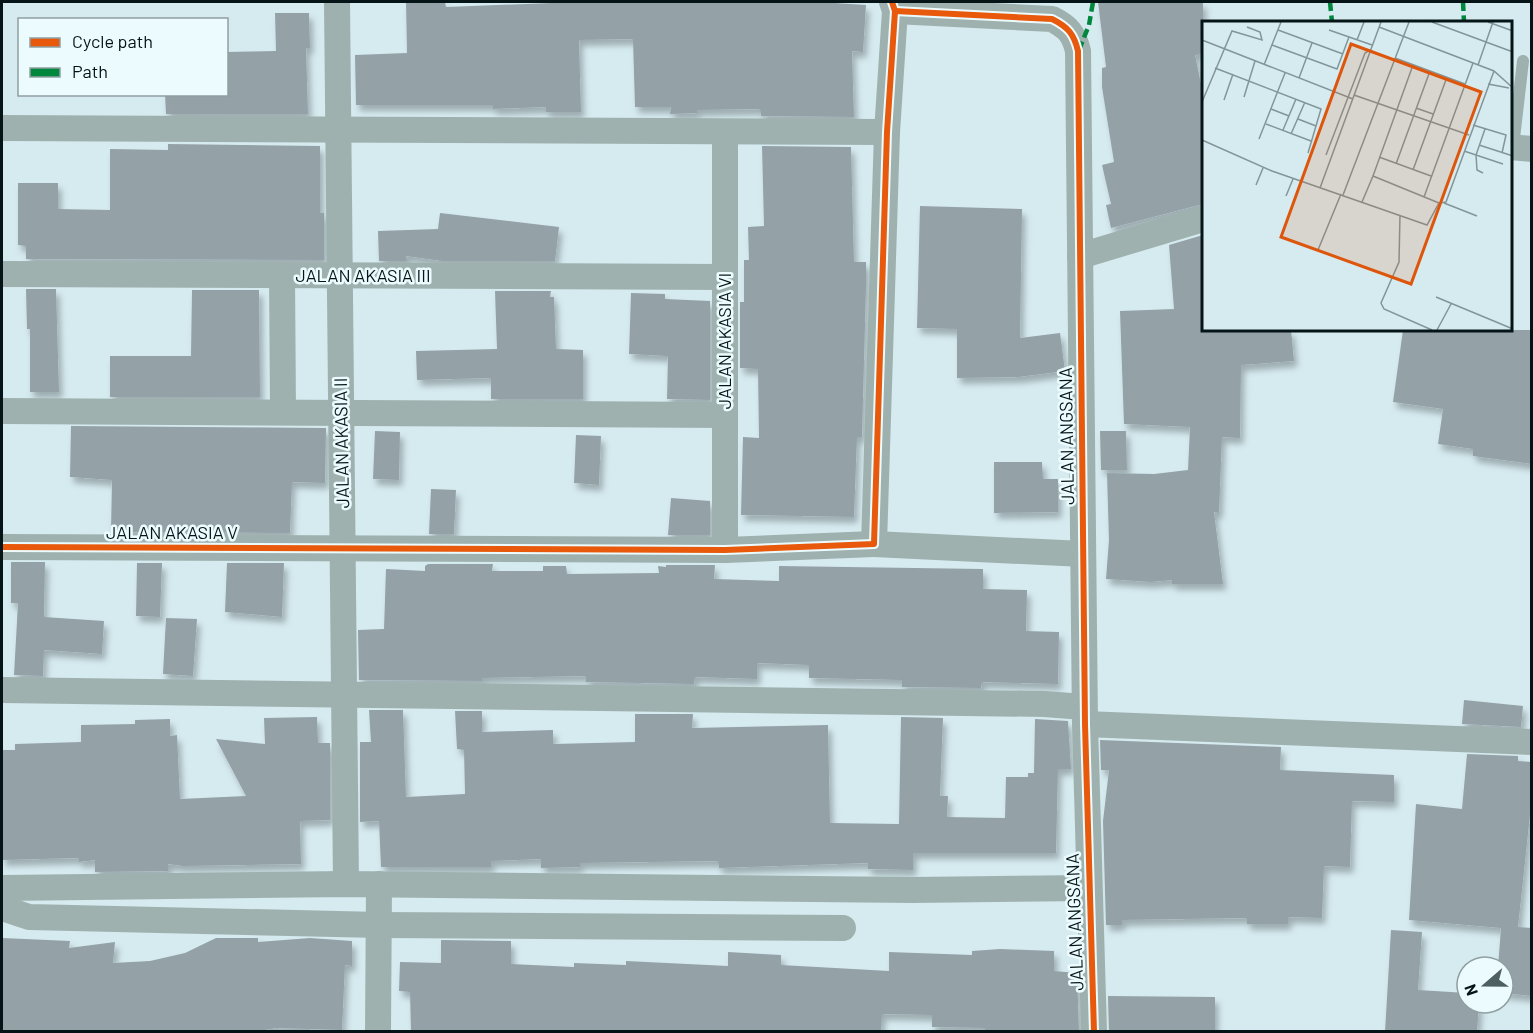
<svg xmlns="http://www.w3.org/2000/svg" width="1533" height="1033" font-family="Barlow,sans-serif">
<defs>
<filter id="shadow"><feDropShadow dx="3.5" dy="6" stdDeviation="3" flood-color="#0004"/></filter>
</defs>
<rect width="100%" height="100%" fill="#d6ebf0"/>
<g fill="#94a2a8" filter="url(#shadow)">
<polygon points="406,2 445,2 446,7 577,2 819,2 866,5 863,52 852,51 854,117 761,116 760,109 697,110 697,113 670,114 671,107 635,107 633,39 579,40 581,112 546,112 546,107 493,109 493,105 356,105 355,55 407,53"/>
<polygon points="1098,2 1203,2 1203,54 1195,55 1203,94 1203,204 1111,228 1106,205 1111,204 1102,165 1114,162 1102,87 1102,68 1106,67"/>
<polygon points="275,13 309,13 310,48 306,48 308,114 166,114 165,94 226,94 226,52 276,51"/>
<polygon points="168,144 320,146 320,213 324,213 324,260 26,259 26,246 18,245 18,183 58,183 58,209 110,210 110,149 168,150"/>
<polygon points="762,146 851,147 854,262 866,262 866,286 862,437 857,437 854,517 741,515 743,437 759,438 758,369 740,368 740,302 744,302 744,260 749,260 748,227 764,226"/>
<polygon points="920,206 1022,209 1020,338 1060,333 1065,371 1018,377 957,378 957,329 917,328"/>
<polygon points="440,213 559,227 555,261 442,261 406,256 407,261 379,261 378,231 438,229"/>
<polygon points="1203,235 1203,330 1291,330 1294,361 1241,365 1240,438 1222,437 1219,513 1214,512 1223,584 1172,584 1172,580 1151,582 1106,579 1109,540 1107,473 1154,474 1188,470 1190,427 1124,424 1120,311 1174,309 1169,245"/>
<polygon points="26,289 56,289 59,392 30,392 30,329 27,329"/>
<polygon points="192,290 259,290 260,397 110,397 110,356 191,356"/>
<polygon points="495,291 551,291 550,297 554,297 556,349 583,350 583,399 491,399 491,378 417,380 416,351 497,349"/>
<polygon points="631,293 665,294 665,299 710,301 710,400 667,399 668,356 629,354"/>
<polygon points="1403,330 1532,330 1532,464 1473,456 1473,449 1438,444 1443,409 1393,402"/>
<polygon points="71,426 326,428 325,483 292,482 290,533 111,532 112,480 70,477"/>
<polygon points="375,431 400,432 399,480 373,479"/>
<polygon points="1100,431 1126,431 1127,470 1101,470"/>
<polygon points="576,435 601,436 599,485 574,483"/>
<polygon points="994,462 1042,462 1043,479 1058,479 1058,512 994,513"/>
<polygon points="431,489 456,490 454,534 429,534"/>
<polygon points="671,498 710,501 710,535 668,535"/>
<polygon points="11,562 45,562 44,617 104,621 102,654 44,650 43,676 14,675 18,603 11,603"/>
<polygon points="137,563 162,563 160,617 136,616"/>
<polygon points="227,563 284,563 282,617 225,612"/>
<polygon points="428,564 493,564 492,571 543,571 543,566 566,566 567,574 659,573 658,566 666,567 666,565 715,565 714,579 779,581 779,566 983,569 983,589 1027,590 1026,631 1059,632 1058,684 982,682 981,688 902,687 902,680 809,678 809,665 757,663 757,679 695,677 694,684 586,682 586,676 482,678 482,681 359,680 358,630 384,629 386,569 425,571 425,566"/>
<polygon points="166,618 197,619 193,676 163,674"/>
<polygon points="1464,700 1523,706 1521,727 1462,724"/>
<polygon points="369,710 403,710 406,797 465,794 464,750 457,749 455,711 482,711 482,732 553,730 553,744 635,742 635,714 693,714 692,728 828,725 830,823 899,824 901,717 943,718 940,796 948,796 947,817 1005,818 1006,777 1028,777 1028,773 1034,773 1035,719 1068,721 1071,769 1058,769 1056,853 913,853 913,870 868,869 868,863 719,868 718,861 580,863 580,867 541,868 541,859 491,861 491,867 381,867 379,821 360,822 360,742 371,742"/>
<polygon points="317,717 318,743 330,743 330,820 300,821 301,864 183,866 168,864 168,871 95,872 95,860 79,862 79,858 2,860 2,750 15,750 15,744 81,742 81,725 135,724 135,720 170,719 170,736 177,735 180,799 246,796 216,739 265,744 264,718"/>
<polygon points="1100,740 1281,747 1280,770 1394,775 1394,802 1352,801 1350,867 1324,866 1322,918 1288,917 1288,924 1247,924 1247,918 1122,920 1122,925 1106,925 1103,821 1109,770 1101,770"/>
<polygon points="1467,754 1518,756 1518,761 1532,762 1532,796 1518,927 1532,928 1532,996 1503,993 1503,967 1498,967 1501,928 1409,920 1416,804 1462,809"/>
<polygon points="1391,930 1422,932 1418,990 1467,993 1467,1003 1479,1003 1477,1032 1385,1032"/>
<polygon points="2,938 70,941 69,948 115,942 113,963 150,961 185,953 216,938 258,938 258,942 310,938 352,941 352,966 345,965 342,1030 276,1028 254,1032 2,1032"/>
<polygon points="441,940 511,941 511,964 574,967 574,963 626,965 626,961 728,966 728,952 781,955 781,965 889,971 889,952 972,955 972,951 1000,949 1054,951 1054,971 1077,973 1079,1032 985,1032 985,1028 932,1027 932,1015 882,1014 881,1032 411,1032 410,992 399,991 400,962 441,963"/>
<polygon points="1108,996 1215,997 1215,1032 1109,1032"/>
</g>
<g fill="none" stroke-linecap="round" stroke-linejoin="round">
<polyline stroke="#9fb1af" stroke-width="12" points="1513,147 1523,61"/>
<g stroke="#9fb1af" stroke-width="26">
<polyline points="337,2 346,884"/>
<path d="M895,11L1052,19C1068,27 1074,34 1078,51L1085,724L1094,1032"/>
<polyline points="2,128 887,132"/>
<polyline points="725,132 725,550"/>
<polyline points="1510,147 1532,149"/>
<polyline points="1080,256 1203,219"/>
<polyline points="2,274 725,277"/>
<polyline points="282,275 283,412"/>
<polyline points="2,411 725,415"/>
<polyline points="874,544 1083,554"/>
<polyline points="2,547 725,550 874,544 887,132 895,11 892,2"/>
<polyline points="2,690 1044,704 1084,707"/>
<polyline points="1085,724 1532,742"/>
<polyline points="2,888 346,884 912,890 1089,888"/>
<polyline points="2,908 29,917 380,925 843,928"/>
<polyline points="378,1032 379,884"/>
</g>
<g stroke="#00873e" stroke-width="4.5" stroke-dasharray="9 4.5" stroke-linecap="butt">
<polyline points="1330,2 1332,22"/>
<polyline points="1463,2 1464,22"/>
<polyline points="1079,50 1089,25 1093,2"/>
</g>
<g stroke="#ecfcfe" stroke-width="10">
<g id="cycleway">
<path d="M895,11L1052,19C1068,27 1074,34 1078,51L1085,724L1094,1032"/>
<polyline points="2,547 725,550 874,544 887,132 895,11 892,2"/>
</g>
</g>
<use href="#cycleway" stroke="#e8590c" stroke-width="6"/>
</g>
<g text-anchor="middle" stroke-width="5" stroke-linejoin="round" paint-order="stroke">
<g font-size="18" fill="#051416" stroke="#ecfcfe">
<text x="363" y="282">JALAN AKASIA III</text>
<text transform="translate(725 341) rotate(-90)" y="6">JALAN AKASIA VI</text>
<text transform="translate(1067 436) rotate(-91)" y="6">JALAN ANGSANA</text>
<text transform="translate(342 443) rotate(-91)" y="6">JALAN AKASIA II</text>
<text x="172" y="539">JALAN AKASIA V</text>
<text transform="translate(1075 922) rotate(-92)" y="6">JALAN ANGSANA</text>
</g>
</g>
<g transform="translate(1202 21)">
<rect width="310" height="310" fill="#d6ebf0"/>
<path fill="none" stroke="#829599" stroke-width="1.5" d="M230,1L311,31M286,1L311,10M177,6L292,50L311,67M76,9L141,33M127,9L170,24M0,19L151,78M155,19L162,1M70,24L135,48L147,16M193,37L263,63M62,44L79,1M211,44L171,155L237,182M276,44L291,1M13,47L119,88L106,132M97,57L110,22M286,63L307,67M152,74L267,114M42,76L53,40M22,79L31,53M0,81L30,10L60,19L58,11L45,6M214,87L231,93M69,88L87,95M96,98L114,105M64,103L109,120M271,104L304,114L300,132M81,109L94,78M89,113L103,81M57,118L83,52M0,119L70,150L225,204L237,182L244,181L292,50M277,124L311,135M262,130L301,143M124,134L163,32L168,29M177,136L229,155M194,143L228,50M211,149L245,56M281,152L275,149L274,134L283,108M54,164L61,147M118,167L179,1M141,174L207,1M84,175L91,158M222,176L271,42M160,181L171,155M242,182L275,195M198,194L197,241L179,282L182,288L230,309M116,229L139,173M234,276L311,308M235,309L249,283"/>
<path fill="#dd560c" fill-opacity="0.15" stroke="#dd560c" stroke-width="3" d="M149,23L279,71L209,263L79,216Z"/>
<rect width="310" height="310" fill="none" stroke="#051416" stroke-width="3"/>
</g>
<rect width="1533" height="1033" fill="none" stroke="#051416" stroke-width="6"/>
<rect x="18" y="18" width="210" height="78" fill="#ecfcfe" stroke="#909fa1" stroke-width="1.5"/>
<rect x="30" y="38" width="30" height="9" fill="#e8590c" stroke="#909fa1" stroke-width="1.5"/>
<text x="72" y="48" font-size="18" fill="#051416">Cycle path</text>
<rect x="30" y="68" width="30" height="9" fill="#00873e" stroke="#909fa1" stroke-width="1.5"/>
<text x="72" y="78" font-size="18" fill="#051416">Path</text>
<g transform="translate(1485 985) rotate(250)"><circle r="28" fill="#ecfcfe" stroke="#909fa1" stroke-width="1.5"/>
<path d="M0-4.5L10 22L0 15L-10 22Z" fill="#4e5f62"/>
<text y="-9" font-size="16" font-weight="bold" text-anchor="middle" fill="#051416">N</text>
</g>
</svg>
